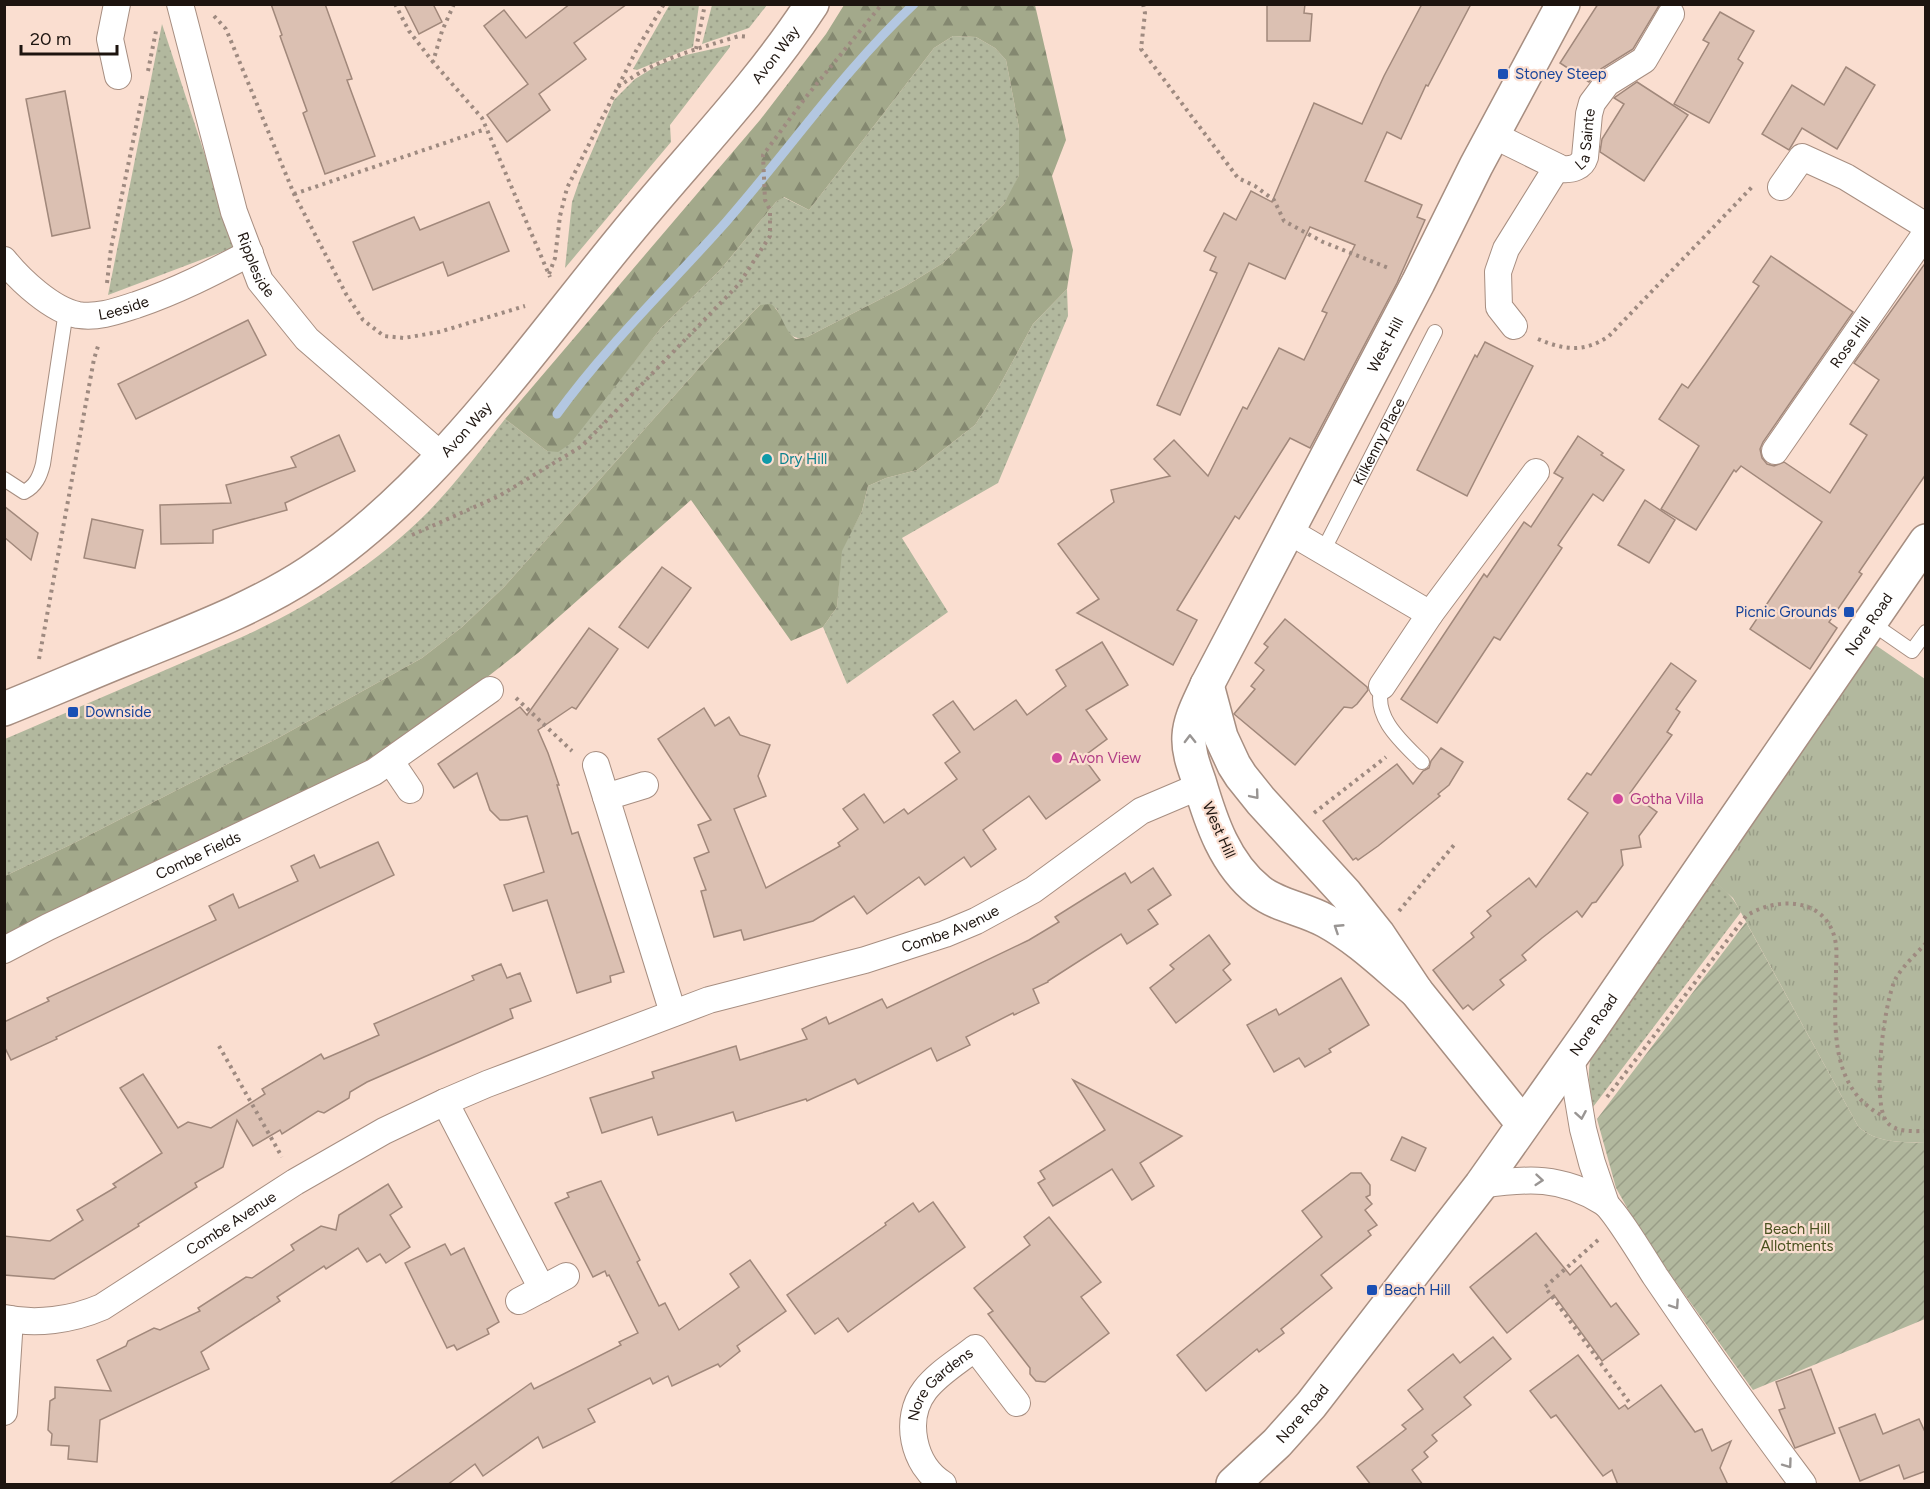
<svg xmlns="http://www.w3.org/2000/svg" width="1930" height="1489" font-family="Figtree,sans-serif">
<defs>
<pattern id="grass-dots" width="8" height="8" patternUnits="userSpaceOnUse" patternTransform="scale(1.5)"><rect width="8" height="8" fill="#b2b89e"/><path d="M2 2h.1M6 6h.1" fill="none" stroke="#999d87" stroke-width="1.8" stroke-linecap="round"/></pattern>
<pattern id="forest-firs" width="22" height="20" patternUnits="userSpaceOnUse" patternTransform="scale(1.5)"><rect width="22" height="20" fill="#a3a98b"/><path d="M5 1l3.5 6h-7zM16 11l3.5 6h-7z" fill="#848870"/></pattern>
<pattern id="park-tufts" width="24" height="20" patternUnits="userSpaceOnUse" patternTransform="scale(1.5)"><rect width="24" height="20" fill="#b2b89e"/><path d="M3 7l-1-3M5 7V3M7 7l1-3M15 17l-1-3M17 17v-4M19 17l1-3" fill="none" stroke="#999d87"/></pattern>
<pattern id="garden-furrows" width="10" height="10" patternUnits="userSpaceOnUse" patternTransform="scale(1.5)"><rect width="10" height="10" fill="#b2b89e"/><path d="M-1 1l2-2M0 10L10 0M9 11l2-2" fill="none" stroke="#999d87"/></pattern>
</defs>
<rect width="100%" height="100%" fill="#faded0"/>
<g fill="url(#grass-dots)">
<polygon points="670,4 699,5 693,47 637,70 633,69"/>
<polygon points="712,5 712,4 767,5 749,28 702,44"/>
<polygon points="162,24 235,247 108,295"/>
<path d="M953,36L976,37L995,48L1006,60L1019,128V175L1012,191L1004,204L943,263L904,287L807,337C787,343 784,323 776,308L760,305L715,350L504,587L462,627L422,658L278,738L72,844L5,876V739L242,637C310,606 375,565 428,512C456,483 480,451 505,419L547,451L618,382L661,328L721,269L776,202L783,197L809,210L934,48Z"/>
<polygon points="730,45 730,47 670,125 671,142 565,268 572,202 580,179 614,100 635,79 658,65 686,55"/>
<polygon points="1067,289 1068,316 998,483 902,538 948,612 847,684 823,627 837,607 841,551 862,511 868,486 886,478 917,470 975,425 996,392 1033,324"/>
<path d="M1710,880C1725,887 1733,898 1741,912L1593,1107C1590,1089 1586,1072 1592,1054Z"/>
</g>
<path fill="url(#forest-firs)" d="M844,5H1035L1066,140L1052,176L1073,250L1067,289L1033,324L996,392L975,425L917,470L886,478L868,486L862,511L842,551L837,607L823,627L791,641L691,500L518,653L389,754L5,941V876L72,844L278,738L422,658L462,627L504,587L715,350L760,305L771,304C783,313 783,330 796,339L807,337L904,287L943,263L1004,204L1019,175V128L1006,60L995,48L976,37L953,36L934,48L809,210L784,197L776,202L721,269L661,328L570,444L558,452L547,451L505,419L760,120L826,34Z"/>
<path fill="url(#park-tufts)" d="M1874,644L1925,679V1143C1903,1142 1874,1143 1858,1126L1733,898L1717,884L1710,880Z"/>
<path fill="url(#garden-furrows)" d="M1746,922L1858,1126C1874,1143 1903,1142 1925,1143V1319L1753,1390L1643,1236L1616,1188L1597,1119Z"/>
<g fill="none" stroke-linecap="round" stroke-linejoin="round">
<path stroke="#b3c7e1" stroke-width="9" d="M557,414C607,345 669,286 726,222C789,150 844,70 914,4"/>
</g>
<g fill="#dbc0b2" stroke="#a1887b" stroke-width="1.5">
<polygon points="271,4 325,4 352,79 347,80 375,156 325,174 303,113 307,111 280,36 282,35"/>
<polygon points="404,4 433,4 442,22 419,34"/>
<polygon points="570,4 627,4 574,43 586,59 539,94 550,110 507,142 487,115 528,84 484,26 504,10 526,38"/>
<polygon points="1267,4 1305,4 1304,13 1312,14 1310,41 1267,41"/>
<polygon points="1422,4 1471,4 1428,86 1426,85 1401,139 1387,132 1365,181 1422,205 1417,217 1425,220 1397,283 1310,448 1290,438 1239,519 1235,516 1177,610 1197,620 1173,665 1077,613 1099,599 1058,544 1114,502 1111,490 1170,476 1154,459 1174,440 1208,476 1243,407 1247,409 1279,348 1304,360 1327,313 1322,311 1355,245 1310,227 1285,279 1249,263 1180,415 1157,405 1217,273 1210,270 1216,257 1204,251 1224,213 1236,220 1251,191 1272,202 1314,103 1362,124 1384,76"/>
<polygon points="1598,4 1660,4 1633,49 1599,70 1589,82 1560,63"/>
<polygon points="1720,12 1754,31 1738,59 1743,63 1709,123 1674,104 1709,43 1703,40"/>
<polygon points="1846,67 1875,85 1837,149 1802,128 1789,150 1762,134 1792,85 1824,105"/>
<polygon points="1637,82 1688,115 1644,181 1600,152 1602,139 1624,104 1614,98"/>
<polygon points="65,91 90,228 52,236 26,99"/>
<polygon points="489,202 509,251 448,276 443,262 373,290 353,242 414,217 420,230"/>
<polygon points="1771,256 1853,312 1763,442 1760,449 1762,458 1767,464 1774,466 1784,462 1830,493 1867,435 1850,424 1879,380 1854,363 1926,262 1926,474 1859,572 1862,574 1829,622 1837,628 1810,669 1750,629 1822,522 1741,466 1736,472 1734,470 1696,530 1661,509 1699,446 1659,419 1682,384 1688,388 1705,364 1759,286 1753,282"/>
<polygon points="248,320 266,355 136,419 118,384"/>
<polygon points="1485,342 1533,366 1467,496 1417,470 1475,355 1477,357"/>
<polygon points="339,435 355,471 285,503 287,510 213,530 213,543 161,544 160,505 231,503 226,485 296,467 291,457"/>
<polygon points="1578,436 1603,453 1601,455 1624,470 1603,501 1593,494 1558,545 1562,548 1500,640 1494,637 1437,723 1401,699 1484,574 1487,577 1524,522 1531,527 1563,478 1554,473"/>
<polygon points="1645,500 1675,520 1649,563 1618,545"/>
<polygon points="4,506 38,533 31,560 4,537"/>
<polygon points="92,519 143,530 135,568 84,558"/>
<polygon points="662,567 691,588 648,648 619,627"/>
<polygon points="1285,619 1367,687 1368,690 1357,704 1352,708 1344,707 1295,765 1234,714 1255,689 1251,686 1264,670 1255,663 1268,647 1264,644"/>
<polygon points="589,628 618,649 576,709 572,707 538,730 548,753 559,785 557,785 572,834 578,832 624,972 610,976 611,982 577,993 547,900 513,911 504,885 544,872 527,816 508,820 500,820 490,810 477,773 454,788 438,764 520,707 527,715"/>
<polygon points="1102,642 1128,685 1086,710 1107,739 1083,757 1100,780 1046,819 1029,796 983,830 996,849 971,867 964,857 925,885 919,877 867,914 854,896 813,921 744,940 741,930 714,937 701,891 706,890 694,858 709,852 698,825 711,820 658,739 704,708 715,726 729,717 740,735 770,745 758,776 766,796 734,809 766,888 840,846 838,843 858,829 843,809 864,794 884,823 904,809 908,814 957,779 945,763 960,752 933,715 953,701 974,730 1016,700 1027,715 1066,686 1056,670"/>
<polygon points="1671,663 1696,681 1676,709 1680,712 1667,732 1672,735 1630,793 1657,812 1639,836 1641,847 1621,850 1623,865 1596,902 1592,903 1582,917 1577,911 1542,938 1522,955 1526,960 1500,980 1504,985 1473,1010 1468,1005 1463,1009 1433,970 1474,937 1471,933 1491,916 1487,911 1529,878 1536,887 1588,813 1568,799 1587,773 1591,775"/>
<polygon points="1441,748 1463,762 1449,785 1438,794 1440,796 1378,846 1358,860 1356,858 1353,860 1323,821 1397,764 1413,784 1423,771 1429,768 1431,761"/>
<polygon points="378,842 394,875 56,1037 57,1039 11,1060 4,1046 4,1022 49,1001 47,998 216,920 209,906 233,894 239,908 298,881 291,866 314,855 320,868"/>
<polygon points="1153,868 1171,895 1148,910 1158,924 1127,944 1121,934 1048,981 1048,982 1033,989 1039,1003 1014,1015 1013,1013 966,1037 970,1045 937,1061 931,1048 858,1084 855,1079 807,1101 806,1099 736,1121 733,1112 658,1135 652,1117 602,1133 590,1098 654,1078 652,1072 736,1046 740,1060 807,1039 802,1029 826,1017 829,1024 882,999 887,1008 1029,940 1059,922 1055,917 1125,873 1131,883"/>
<polygon points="1209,935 1230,964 1223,970 1231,980 1176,1023 1150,988 1174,969 1170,965"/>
<polygon points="501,964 507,978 520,973 531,1001 510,1009 513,1018 367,1082 350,1092 349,1098 324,1113 318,1111 282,1134 280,1130 253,1146 237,1120 223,1167 195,1183 197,1187 138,1224 139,1226 54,1279 4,1275 4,1236 50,1241 83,1220 77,1210 116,1187 113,1184 162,1153 120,1088 143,1074 178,1128 188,1122 211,1128 265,1094 262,1089 321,1054 324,1059 379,1035 374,1024 474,980 472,976"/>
<polygon points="1341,978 1369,1025 1329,1049 1331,1052 1305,1067 1299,1058 1274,1072 1247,1025 1276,1009 1279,1015"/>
<polygon points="1073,1080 1182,1136 1140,1163 1154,1186 1132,1200 1112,1169 1053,1206 1038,1183 1045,1179 1040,1171 1105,1130"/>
<polygon points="1402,1137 1426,1148 1415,1171 1391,1160"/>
<polygon points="1351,1173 1361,1173 1370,1185 1370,1195 1366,1197 1372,1204 1365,1210 1377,1225 1368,1231 1371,1235 1321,1275 1332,1288 1281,1329 1284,1333 1259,1352 1257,1349 1206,1391 1177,1355 1322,1237 1302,1211"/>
<polygon points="601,1181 640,1260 637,1262 659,1306 665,1303 679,1330 739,1287 730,1274 750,1260 786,1311 737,1346 740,1351 720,1367 718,1364 672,1386 668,1376 653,1384 650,1378 588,1409 595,1422 543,1448 538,1437 483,1476 475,1464 447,1485 388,1485 531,1383 534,1389 621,1345 619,1342 638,1333 609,1275 607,1276 605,1271 593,1277 555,1203 569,1197 567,1193"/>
<polygon points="388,1184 402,1207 390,1215 410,1247 386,1263 380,1254 367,1262 358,1248 326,1269 324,1266 277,1297 280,1301 201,1352 209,1369 100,1420 97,1462 68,1459 69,1446 51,1445 52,1434 48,1430 50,1401 55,1398 55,1387 111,1391 97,1360 126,1346 128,1341 154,1328 160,1330 200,1311 198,1308 246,1277 252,1278 294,1250 291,1245 321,1226 336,1230 339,1215"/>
<polygon points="933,1202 965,1247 848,1332 838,1318 815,1334 787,1295 886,1225 885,1223 913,1203 919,1212"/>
<polygon points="1049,1217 1101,1282 1081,1297 1109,1333 1045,1382 1036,1381 1030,1374 1030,1368 988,1314 993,1311 974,1288 1030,1245 1024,1237"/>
<polygon points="1536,1233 1570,1275 1581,1265 1611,1307 1616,1303 1639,1334 1602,1361 1554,1295 1507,1333 1470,1287"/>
<polygon points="445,1244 451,1255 464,1248 499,1322 487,1329 489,1334 457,1350 454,1345 447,1348 405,1263"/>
<polygon points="1493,1337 1511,1359 1464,1397 1471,1405 1432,1435 1437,1441 1424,1452 1428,1457 1412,1470 1423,1485 1371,1485 1357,1467 1406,1429 1402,1425 1423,1409 1408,1390 1453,1354 1460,1363"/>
<polygon points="1578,1355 1619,1409 1625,1405 1628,1409 1661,1385 1695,1432 1702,1429 1712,1451 1731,1441 1720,1468 1728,1485 1618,1485 1612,1470 1603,1476 1556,1415 1551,1418 1530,1391"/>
<polygon points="1811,1369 1835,1433 1795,1448 1779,1410 1785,1408 1776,1382"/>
<polygon points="1875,1414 1883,1434 1919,1419 1926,1434 1926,1471 1904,1479 1899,1465 1860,1481 1839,1428"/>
</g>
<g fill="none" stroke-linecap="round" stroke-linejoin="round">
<g stroke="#a78e81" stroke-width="16">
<g id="service">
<path d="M4,479L24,492C36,486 40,476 43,464L66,311"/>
<path id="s1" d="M1323,551L1435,332"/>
<polyline points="1870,622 1912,651 1926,632"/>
<path d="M1382,686C1372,717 1402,742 1422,762"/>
</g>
</g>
<g stroke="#a78e81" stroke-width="28">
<g id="minor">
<polyline points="117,4 110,39 118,76"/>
<path id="s2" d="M180,4L234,212L260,281L307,339L442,456"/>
<path id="s3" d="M1493,135L1562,169C1572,170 1582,167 1585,157L1589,114L1592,103L1607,83L1644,60L1671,14"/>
<polyline points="1781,187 1802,157 1846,177 1926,226"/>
<path id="s4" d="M4,260C20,280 52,310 78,315C99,318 117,311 136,305C177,291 212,273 250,253"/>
<polyline points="1514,326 1499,307 1498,272 1506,249 1557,167"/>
<path id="s5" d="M1775,451L1926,233"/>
<polyline points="1287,530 1430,614"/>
<polyline points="1382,686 1430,614 1536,472"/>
<polyline points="391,762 410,790"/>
<polyline points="596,765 673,1013"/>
<polyline points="606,797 645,785"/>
<path id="s6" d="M4,950L48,927L374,772L490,690"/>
<polyline points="1571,1057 1583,1129 1592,1163 1606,1204"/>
<polyline points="445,1102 542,1289"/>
<path d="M1481,1185C1528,1178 1561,1176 1603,1202C1614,1209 1646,1262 1655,1276C1703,1347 1752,1416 1803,1484"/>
<polyline points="519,1301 566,1276"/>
<path id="s7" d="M4,1318C36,1325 72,1320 102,1307L295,1182L384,1131L445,1102L487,1084L709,1000L865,960L945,934L976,921L1033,890L1141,811L1200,786"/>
<polyline points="4,1412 10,1319"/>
<path id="s8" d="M943,1484C913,1465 903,1419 925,1390C938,1373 959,1361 975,1348L1017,1403"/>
</g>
</g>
<g stroke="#a78e81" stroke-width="36">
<g id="tertiary">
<polyline points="1207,685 1221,737 1234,765 1241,776 1261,801 1346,894 1378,934 1416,991 1523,1124"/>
<path id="s9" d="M4,709C49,691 92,672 137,654C196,630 257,607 310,572C435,489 531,349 625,235C687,159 758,87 812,4"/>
<path id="s10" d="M1416,991C1387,967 1359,939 1326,921C1305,909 1278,906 1259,891C1225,864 1211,822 1199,781C1194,767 1188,752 1189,736C1190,718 1200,701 1207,685L1418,283L1476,166L1563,4"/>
<path id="s11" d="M1233,1484L1277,1443L1311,1405L1481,1185L1591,1029L1926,541"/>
</g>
</g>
<g stroke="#9e8a80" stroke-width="4" stroke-dasharray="3 4.5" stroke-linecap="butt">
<polyline points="395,4 409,31 433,62"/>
<polyline points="454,4 442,31 433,62 482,118 550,277"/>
<polyline points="1143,4 1145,13 1141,49 1238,178 1255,186 1274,200 1284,221 1323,242 1391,269"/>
<polyline points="214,16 226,29 294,194 346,294 363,320 384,336 404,338 439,332 525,306"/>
<polyline points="696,49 705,4"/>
<polyline points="148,71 156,31"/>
<path d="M618,87C656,59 694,50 739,36L749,37"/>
<polyline points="294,194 486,129"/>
<polyline points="549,274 555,258 560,216 567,188 637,49 664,4"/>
<polyline points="107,283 111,248 143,93"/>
<path d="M1538,339C1564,350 1584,353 1609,336L1752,187"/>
<polyline points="412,535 499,496 582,446 739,284 770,236 770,210 765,200 763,155 806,97 882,4"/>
<polyline points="39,659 94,359 99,343"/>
<polyline points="516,698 572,751"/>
<polyline points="1314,813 1386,757"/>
<polyline points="1399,911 1454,845"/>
<path d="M1926,943C1916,954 1903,966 1896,978C1884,1000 1871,1104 1887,1122C1896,1133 1913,1131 1926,1131"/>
<polyline points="219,1046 282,1157"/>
<path d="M1607,1097L1746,916C1779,895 1830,898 1836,945C1837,954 1836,964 1836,973C1835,1023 1828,1088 1883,1116"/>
<polyline points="1598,1240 1545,1287 1629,1402"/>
</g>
<use href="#service" stroke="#fff" stroke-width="14"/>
<use href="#minor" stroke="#fff" stroke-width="26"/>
<use href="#tertiary" stroke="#fff" stroke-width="33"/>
</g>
<defs><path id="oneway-chevron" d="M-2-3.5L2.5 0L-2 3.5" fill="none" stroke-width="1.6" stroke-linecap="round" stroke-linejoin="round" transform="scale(1.5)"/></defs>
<g stroke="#999593">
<use href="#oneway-chevron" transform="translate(1190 739) rotate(-91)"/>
<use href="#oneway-chevron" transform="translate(1255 795) rotate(50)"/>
<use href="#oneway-chevron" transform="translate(1338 928) rotate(-147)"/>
<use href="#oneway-chevron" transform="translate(1581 1115) rotate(80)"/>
<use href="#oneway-chevron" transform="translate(1539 1180) rotate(5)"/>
<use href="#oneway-chevron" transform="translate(1675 1305) rotate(56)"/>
<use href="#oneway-chevron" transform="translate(1788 1464) rotate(54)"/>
</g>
<g fill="#1a4fb4" stroke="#faded0" stroke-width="2">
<rect x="1497" y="68" width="12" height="12" rx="3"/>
<rect x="1843" y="606" width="12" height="12" rx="3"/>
<rect x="67" y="706" width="12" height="12" rx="3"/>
<rect x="1366" y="1284" width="12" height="12" rx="3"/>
</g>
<circle fill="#0f9aa8" stroke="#faded0" stroke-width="2" cx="767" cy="459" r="6"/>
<g fill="#d1479c" stroke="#faded0" stroke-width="2">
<circle cx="1057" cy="758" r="6"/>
<circle cx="1618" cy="799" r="6"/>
</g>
<g text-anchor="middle" stroke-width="4.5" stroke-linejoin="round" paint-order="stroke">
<g font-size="15" fill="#1d140f" stroke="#faded0">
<text dy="5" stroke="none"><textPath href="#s9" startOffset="1034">Avon Way</textPath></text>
<text dy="5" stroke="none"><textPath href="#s3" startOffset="123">La Sainte</textPath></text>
<text dy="5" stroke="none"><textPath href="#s2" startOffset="272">Rippleside</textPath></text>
<text dy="5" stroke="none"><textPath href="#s4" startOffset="140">Leeside</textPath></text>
<text dy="5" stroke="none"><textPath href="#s5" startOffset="132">Rose Hill</textPath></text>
<text dy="5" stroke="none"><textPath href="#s10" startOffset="800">West Hill</textPath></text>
<text dy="5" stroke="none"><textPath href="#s9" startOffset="548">Avon Way</textPath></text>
<text dy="5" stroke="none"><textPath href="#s1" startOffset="123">Kilkenny Place</textPath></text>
<text dy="5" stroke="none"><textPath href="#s11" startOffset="1071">Nore Road</textPath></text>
<text transform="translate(1219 830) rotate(66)" y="5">West Hill</text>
<text dy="5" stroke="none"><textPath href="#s6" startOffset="216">Combe Fields</textPath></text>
<text dy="5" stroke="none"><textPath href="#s7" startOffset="1035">Combe Avenue</textPath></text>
<text dy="5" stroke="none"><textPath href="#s11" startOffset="585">Nore Road</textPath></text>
<text dy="5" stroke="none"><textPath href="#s7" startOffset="254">Combe Avenue</textPath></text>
<text dy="5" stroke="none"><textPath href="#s8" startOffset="120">Nore Gardens</textPath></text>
<text dy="5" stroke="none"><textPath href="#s11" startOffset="99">Nore Road</textPath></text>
</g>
<g font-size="15" fill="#164399" stroke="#faded0" text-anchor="start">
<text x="1515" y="79">Stoney Steep</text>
<text x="1837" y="617" text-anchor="end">Picnic Grounds</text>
<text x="85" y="717">Downside</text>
<text x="1384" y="1295">Beach Hill</text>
</g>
<g font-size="15" fill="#0d838f" stroke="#faded0" text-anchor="start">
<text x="779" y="464">Dry Hill</text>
</g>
<g font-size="15" fill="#b23c85" stroke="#faded0" text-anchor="start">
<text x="1069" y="763">Avon View</text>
<text x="1630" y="804">Gotha Villa</text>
</g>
<g font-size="15" fill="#49511e" stroke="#faded0">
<text x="1797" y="1234">Beach Hill<tspan x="1797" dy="17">Allotments</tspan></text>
</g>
</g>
<rect width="1930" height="1489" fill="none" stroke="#1d140f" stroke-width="12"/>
<path d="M21 45v9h96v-9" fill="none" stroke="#1d140f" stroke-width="3"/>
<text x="30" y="45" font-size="18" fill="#1d140f" stroke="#faded0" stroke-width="4.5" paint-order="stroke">20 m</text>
</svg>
